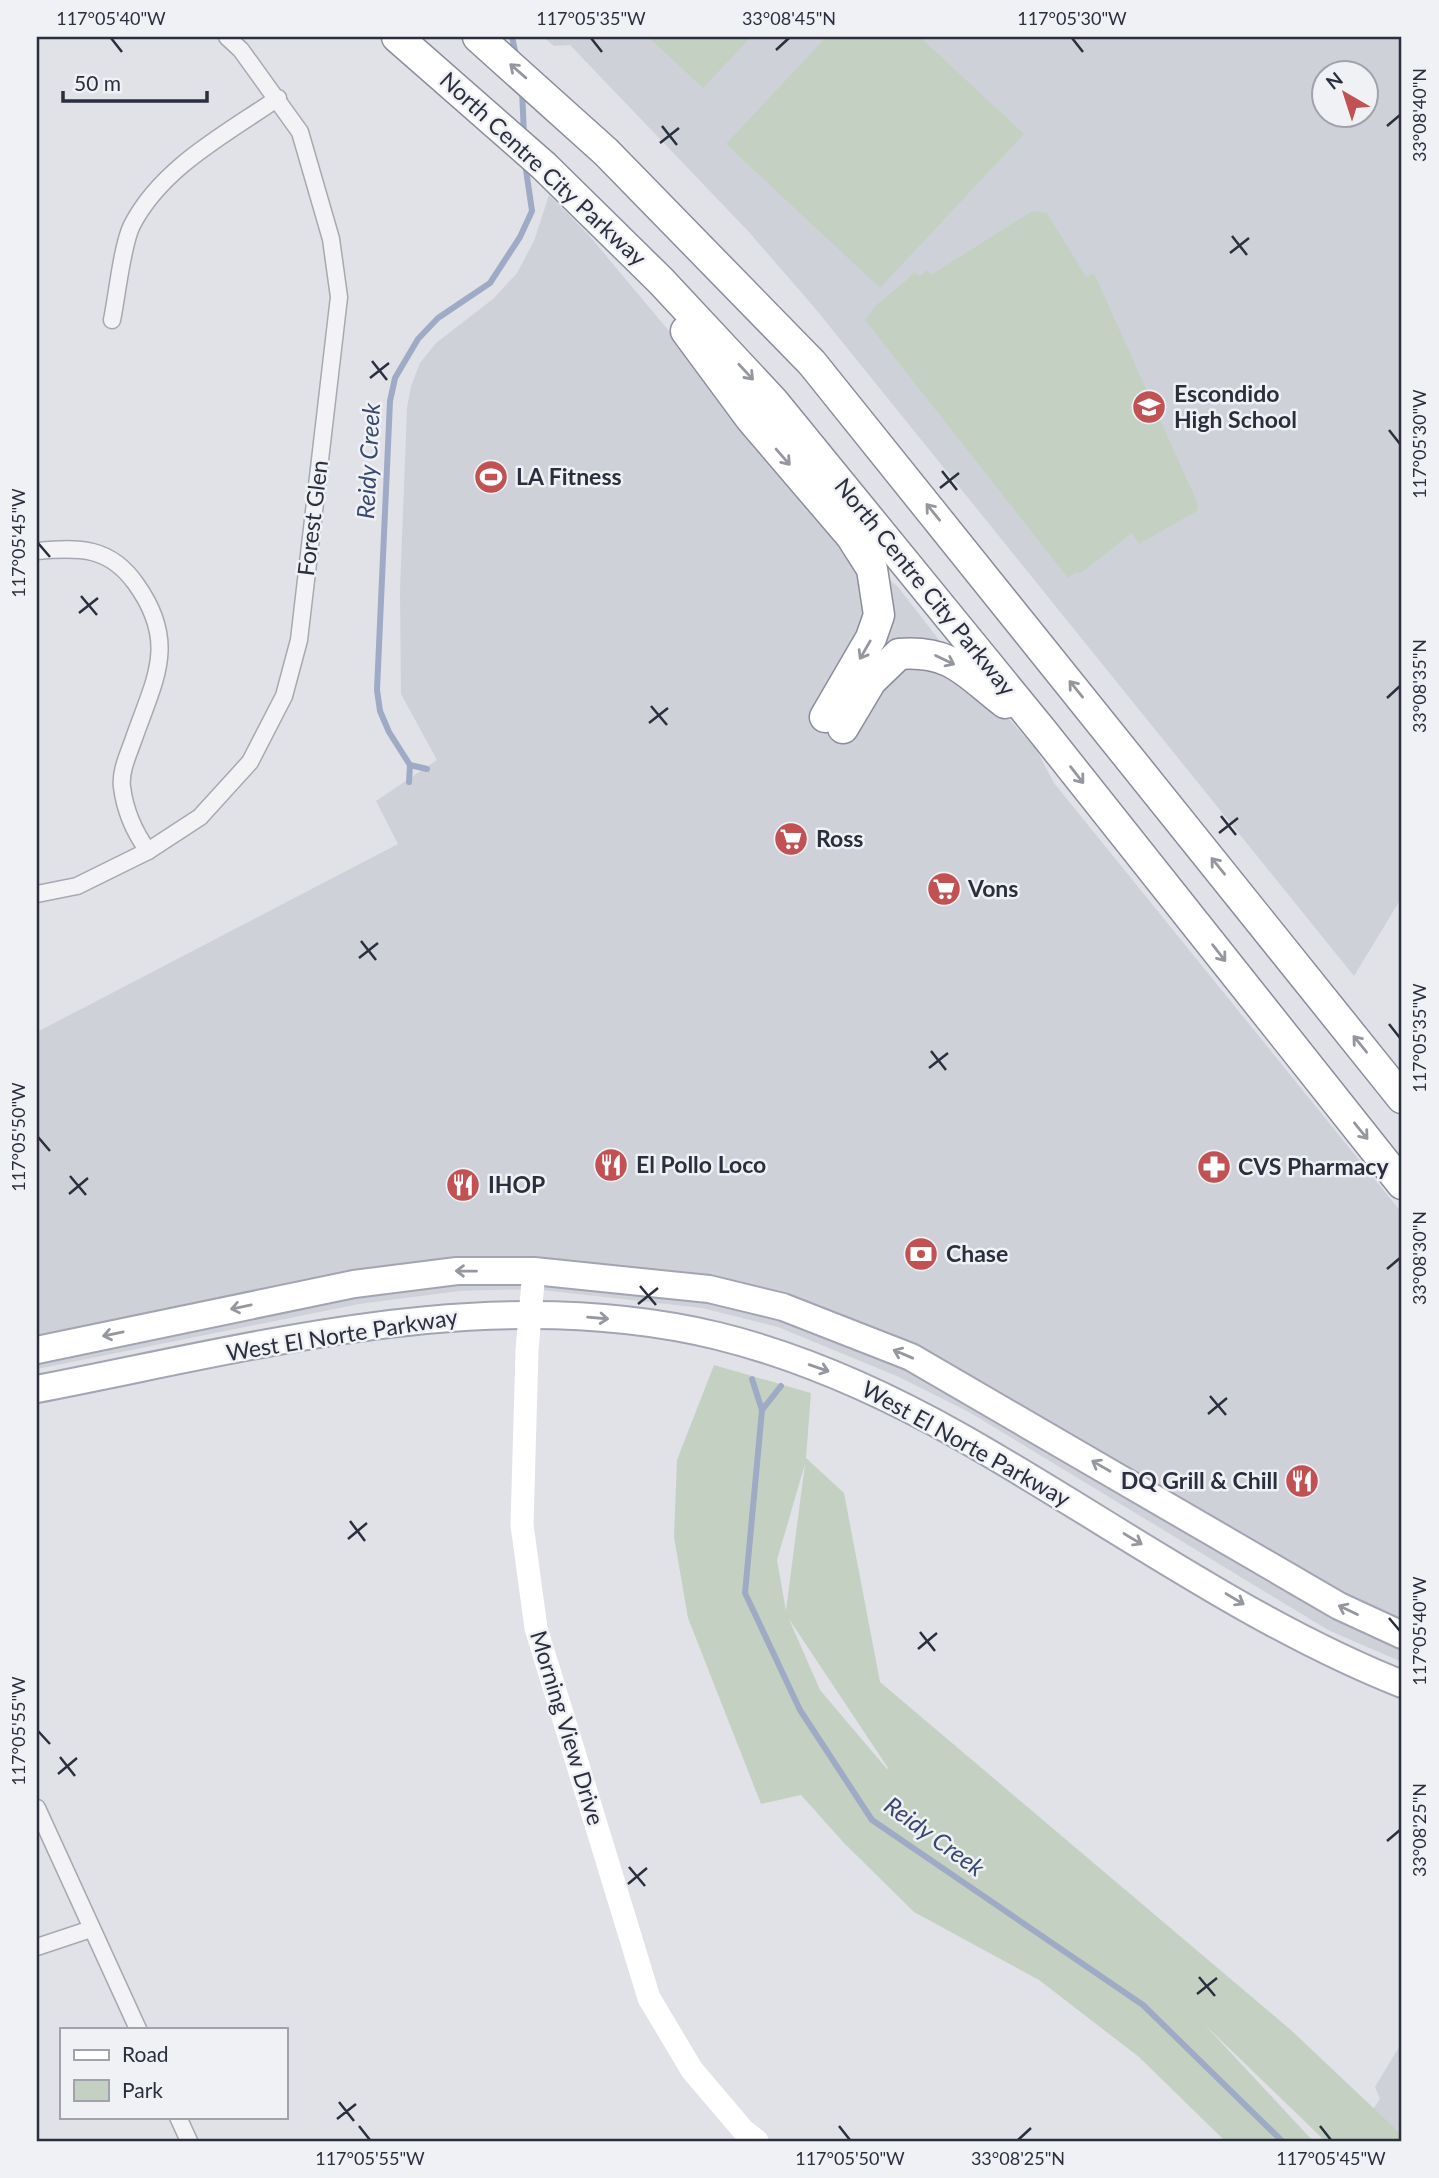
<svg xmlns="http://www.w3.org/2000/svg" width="1439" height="2178" font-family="Lato,sans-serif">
<rect width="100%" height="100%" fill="#e0e2e8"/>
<g fill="#cfd1d9" fill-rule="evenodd">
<path d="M543,37H1402V897L1354,976L814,307L748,231L570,45L554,46ZM1324,74H1366V116H1324Z"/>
<polygon points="549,195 587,233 848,545 898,587 943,645 1036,749 1054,783 1402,1213 1402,1662 1328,1630 969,1412 899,1377 778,1327 702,1308 533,1289 459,1291 359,1304 37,1369 37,1032 398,844 376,801 437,760 401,694 400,590 407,408 411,386 420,363 436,343 493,299 517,273 534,241"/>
<polygon points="1402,2042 1402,2141 1372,2111 1380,2099 1375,2087"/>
</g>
<g fill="#c4d1c2" fill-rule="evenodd">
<polygon points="648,37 751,37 703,88"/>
<polygon points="826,37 920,37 1024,134 880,288 726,144"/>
<path d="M1032,211L1047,213L1086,277L1094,273L1198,504L1197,511L1139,544L1132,533L1081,573L1076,572L1068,578L865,320C877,299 899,290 914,272L920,276L927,270L931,275Z"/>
<path d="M714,1365L811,1393L806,1458L844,1493L880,1682L1292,2031L1402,2135V2141H1325L1205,2025L1313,2141H1225L1139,2057L1039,1980L914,1912L844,1843L801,1795L761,1804L688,1618L674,1537L677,1460ZM805,1464L786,1610V1611L777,1560ZM789,1619L888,1768L887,1769L820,1690Z"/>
</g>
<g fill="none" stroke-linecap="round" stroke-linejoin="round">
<g stroke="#9fabc4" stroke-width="6">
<polyline points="512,37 516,55"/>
<polyline points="522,90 524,135"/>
<polyline points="410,765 427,769"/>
<polyline points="409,782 410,765 389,732 380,711 377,690 390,401 395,378 418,339 438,318 490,283 520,237 532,211 525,163"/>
<polyline points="752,1379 762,1410 745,1593 800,1710 872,1820 1143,2005 1282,2141"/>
<polyline points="762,1410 781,1386"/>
</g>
<g stroke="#a6a9b2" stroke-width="19">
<g id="street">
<path d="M112,320C117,296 122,245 132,225C162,167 226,134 278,98"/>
<path d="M37,551C80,547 110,547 136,584C179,644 154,680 133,741C128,755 120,772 122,787C125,811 135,833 148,851"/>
<polyline points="37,894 77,886 148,851 200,817 250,762 284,696 299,640 339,297 331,239 300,132 241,50 227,37"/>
<polyline points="37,1808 138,2029"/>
<polyline points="37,1947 91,1929"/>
<polyline points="178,2117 189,2141"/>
</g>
</g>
<g stroke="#a1a5b2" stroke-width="30">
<g id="primary">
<polyline points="37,1350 354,1284 457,1271 534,1271 709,1289 783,1307 911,1357 1339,1606 1402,1635"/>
<path d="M37,1389C260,1346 491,1281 718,1336C803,1357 885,1394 961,1437C1106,1519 1248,1623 1402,1684"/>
</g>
</g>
<g stroke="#898e9d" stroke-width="33">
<g id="highway">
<polyline points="397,37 544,166 661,281 773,401 1043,732 1402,1184"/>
<polyline points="478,37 606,152 812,363 1402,1098"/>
<polyline points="686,331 751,419 851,536 872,569 879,615 871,638 825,717"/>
<path d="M843,728L871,681L899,654C952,650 966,673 1005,703"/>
</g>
</g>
<use href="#street" stroke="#f3f3f6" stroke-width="16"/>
<polyline stroke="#fff" stroke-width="23" points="534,1271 527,1350 522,1525 536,1628 649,1998 692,2070 743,2130 757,2141"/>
<use href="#primary" stroke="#fff" stroke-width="26"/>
<use href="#highway" stroke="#fff" stroke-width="30"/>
</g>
<defs><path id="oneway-shaft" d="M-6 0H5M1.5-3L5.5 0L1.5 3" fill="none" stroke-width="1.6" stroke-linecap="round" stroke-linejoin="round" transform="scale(1.75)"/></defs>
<g stroke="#94979e">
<use href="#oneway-shaft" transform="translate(518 71) rotate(-139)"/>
<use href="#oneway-shaft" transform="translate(746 372) rotate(47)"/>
<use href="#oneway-shaft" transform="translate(783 457) rotate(49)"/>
<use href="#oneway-shaft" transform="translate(933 512) rotate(-129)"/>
<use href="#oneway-shaft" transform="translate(865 650) rotate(120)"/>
<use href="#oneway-shaft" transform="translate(945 660) rotate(26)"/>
<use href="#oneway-shaft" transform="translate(1076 689) rotate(-129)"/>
<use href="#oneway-shaft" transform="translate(1077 775) rotate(52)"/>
<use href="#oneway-shaft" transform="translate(1218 866) rotate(-129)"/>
<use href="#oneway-shaft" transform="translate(1219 953) rotate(52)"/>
<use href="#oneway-shaft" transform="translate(1360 1044) rotate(-129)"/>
<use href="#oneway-shaft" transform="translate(1361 1131) rotate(51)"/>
<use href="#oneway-shaft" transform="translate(466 1271) rotate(-179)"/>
<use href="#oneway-shaft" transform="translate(241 1307) rotate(168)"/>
<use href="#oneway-shaft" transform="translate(598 1318) rotate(5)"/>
<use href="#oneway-shaft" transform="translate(113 1334) rotate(168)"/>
<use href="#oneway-shaft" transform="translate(903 1354) rotate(-157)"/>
<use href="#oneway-shaft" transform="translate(819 1368) rotate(19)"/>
<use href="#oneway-shaft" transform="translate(1101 1466) rotate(-150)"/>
<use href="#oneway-shaft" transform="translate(1133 1539) rotate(31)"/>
<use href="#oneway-shaft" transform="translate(1235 1599) rotate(31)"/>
<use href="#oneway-shaft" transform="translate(1348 1610) rotate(-154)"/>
</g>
<path fill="none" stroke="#2a2f3e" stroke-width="2.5" d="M111,38L122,52M591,38L602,52M1072,38L1083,52M776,50L789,38M662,126L677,145M1387,126L1400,115M660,143L679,128M1232,236L1247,255M1230,253L1249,238M372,361L387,380M370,378L389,363M1389,430L1400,444M942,471L957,490M940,488L959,473M38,543L50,557M81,596L97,615M79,613L98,598M1387,698L1400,686M651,706L667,725M649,723L668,708M1221,816L1236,835M1219,833L1238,818M361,941L376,960M359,958L378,943M1389,1024L1400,1038M931,1051L946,1070M929,1068L948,1053M38,1137L50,1151M70,1176L86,1195M69,1194L88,1178M1387,1269L1400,1258M640,1286L656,1305M638,1304L658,1288M1210,1396L1226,1415M1208,1414L1227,1398M350,1521L365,1541M348,1539L367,1523M1389,1618L1400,1631M920,1632L935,1651M918,1649L937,1633M38,1731L50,1744M60,1757L75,1776M58,1774L77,1758M1387,1841L1400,1830M629,1867L645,1886M628,1884L647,1868M1199,1977L1215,1996M1197,1994L1217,1978M339,2102L354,2121M337,2119L356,2104M359,2126L370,2140M839,2126L850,2140M1320,2126L1331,2140M1018,2140L1031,2128"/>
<defs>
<g id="school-disc" transform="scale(1.75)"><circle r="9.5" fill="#c15152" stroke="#f0f1f5"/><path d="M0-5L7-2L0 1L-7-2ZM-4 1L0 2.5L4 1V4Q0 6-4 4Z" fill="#fff"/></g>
<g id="stadium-disc" transform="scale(1.75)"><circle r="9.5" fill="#c15152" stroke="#f0f1f5"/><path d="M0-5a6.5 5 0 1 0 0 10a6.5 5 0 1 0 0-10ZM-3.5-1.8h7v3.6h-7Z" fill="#fff"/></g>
<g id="supermarket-disc" transform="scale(1.75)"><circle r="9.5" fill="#c15152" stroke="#f0f1f5"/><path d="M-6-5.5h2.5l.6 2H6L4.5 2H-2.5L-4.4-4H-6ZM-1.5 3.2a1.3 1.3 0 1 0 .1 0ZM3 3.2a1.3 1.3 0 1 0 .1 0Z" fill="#fff"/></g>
<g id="restaurant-disc" transform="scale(1.75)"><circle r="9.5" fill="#c15152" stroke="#f0f1f5"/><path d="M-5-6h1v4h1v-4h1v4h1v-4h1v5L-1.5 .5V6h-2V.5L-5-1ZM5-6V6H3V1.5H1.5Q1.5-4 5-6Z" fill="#fff"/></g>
<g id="pharmacy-disc" transform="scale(1.75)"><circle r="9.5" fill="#c15152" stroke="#f0f1f5"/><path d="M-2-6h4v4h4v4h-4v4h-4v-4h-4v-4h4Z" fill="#fff"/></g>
<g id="bank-disc" transform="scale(1.75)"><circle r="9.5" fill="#c15152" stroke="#f0f1f5"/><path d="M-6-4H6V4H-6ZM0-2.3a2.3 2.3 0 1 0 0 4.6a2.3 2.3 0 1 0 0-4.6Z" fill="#fff"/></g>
</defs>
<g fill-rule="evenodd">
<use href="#school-disc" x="1149" y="407"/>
<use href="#stadium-disc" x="491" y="477"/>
<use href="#supermarket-disc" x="791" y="839"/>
<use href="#supermarket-disc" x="944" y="889"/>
<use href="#restaurant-disc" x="611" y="1165"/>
<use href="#pharmacy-disc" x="1214" y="1167"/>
<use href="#restaurant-disc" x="463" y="1185"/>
<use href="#bank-disc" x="921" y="1254"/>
<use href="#restaurant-disc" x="1302" y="1481"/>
</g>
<g text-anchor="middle" stroke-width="5" stroke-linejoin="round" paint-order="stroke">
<g font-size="23" fill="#2a2f3e" stroke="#f0f1f5">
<text transform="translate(543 169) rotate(43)" y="8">North Centre City Parkway</text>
<text transform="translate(313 518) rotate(-83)" y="8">Forest Glen</text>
<text transform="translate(925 587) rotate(51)" y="8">North Centre City Parkway</text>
<text transform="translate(342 1335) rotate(-9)" y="8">West El Norte Parkway</text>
<text transform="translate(966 1444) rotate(29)" y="8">West El Norte Parkway</text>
<text transform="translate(567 1728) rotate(73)" y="8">Morning View Drive</text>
</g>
<g font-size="23" font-weight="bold" fill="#2a2f3e" stroke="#f0f1f5" text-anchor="start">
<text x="1174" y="402">Escondido<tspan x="1174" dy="26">High School</tspan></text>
<text x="516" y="485">LA Fitness</text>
<text x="816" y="847">Ross</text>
<text x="968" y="897">Vons</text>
<text x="636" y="1173">El Pollo Loco</text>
<text x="1238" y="1175">CVS Pharmacy</text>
<text x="488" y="1193">IHOP</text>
<text x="946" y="1262">Chase</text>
<text x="1278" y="1489" text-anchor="end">DQ Grill &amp; Chill</text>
</g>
<g font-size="24" font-style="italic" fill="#38486e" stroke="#f0f1f5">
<text transform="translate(369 461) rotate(-87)" y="8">Reidy Creek</text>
<text transform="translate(934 1837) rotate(36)" y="8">Reidy Creek</text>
</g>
</g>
<rect width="1439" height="2178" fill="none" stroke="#f0f1f5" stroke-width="77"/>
<rect x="60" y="2028" width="228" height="91" fill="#f0f1f5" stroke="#a1a3ac" stroke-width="2"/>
<rect x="74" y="2050" width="35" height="10" fill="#ffffff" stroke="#a1a3ac" stroke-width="2"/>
<text x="122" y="2062" font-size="21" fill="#2a2f3e">Road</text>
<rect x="74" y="2080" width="35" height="21" fill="#c4d1c2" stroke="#a1a3ac" stroke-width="2"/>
<text x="122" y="2098" font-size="21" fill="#2a2f3e">Park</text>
<g transform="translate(1345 94) rotate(321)"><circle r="33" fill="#f0f1f5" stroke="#a1a3ac" stroke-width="2"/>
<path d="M0-5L12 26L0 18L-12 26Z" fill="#c15152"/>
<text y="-10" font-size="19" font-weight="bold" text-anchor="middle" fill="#2a2f3e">N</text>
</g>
<path d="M63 91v10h144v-10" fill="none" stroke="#2a2f3e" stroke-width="3.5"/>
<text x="74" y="91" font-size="21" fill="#2a2f3e" stroke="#f0f1f5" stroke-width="5" paint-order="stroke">50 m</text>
<rect x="38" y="38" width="1362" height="2102" fill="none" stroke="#2a2f3e" stroke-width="2.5"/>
<g font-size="18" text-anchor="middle" fill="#2a2f3e">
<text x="111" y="25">117°05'40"W</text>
<text x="591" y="25">117°05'35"W</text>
<text x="789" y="25">33°08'45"N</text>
<text x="1072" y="25">117°05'30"W</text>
<text transform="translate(1420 115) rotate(-90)" y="6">33°08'40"N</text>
<text transform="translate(1420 444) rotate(-90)" y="6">117°05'30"W</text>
<text transform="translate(19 543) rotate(-90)" y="6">117°05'45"W</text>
<text transform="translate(1420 686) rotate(-90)" y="6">33°08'35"N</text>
<text transform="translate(1420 1038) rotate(-90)" y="6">117°05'35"W</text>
<text transform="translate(19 1137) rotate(-90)" y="6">117°05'50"W</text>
<text transform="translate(1420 1258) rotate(-90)" y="6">33°08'30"N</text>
<text transform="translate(1420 1631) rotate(-90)" y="6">117°05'40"W</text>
<text transform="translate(19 1731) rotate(-90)" y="6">117°05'55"W</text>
<text transform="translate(1420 1830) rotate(-90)" y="6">33°08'25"N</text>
<text x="370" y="2165">117°05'55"W</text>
<text x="850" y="2165">117°05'50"W</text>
<text x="1018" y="2165">33°08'25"N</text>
<text x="1331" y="2165">117°05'45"W</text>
</g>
</svg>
